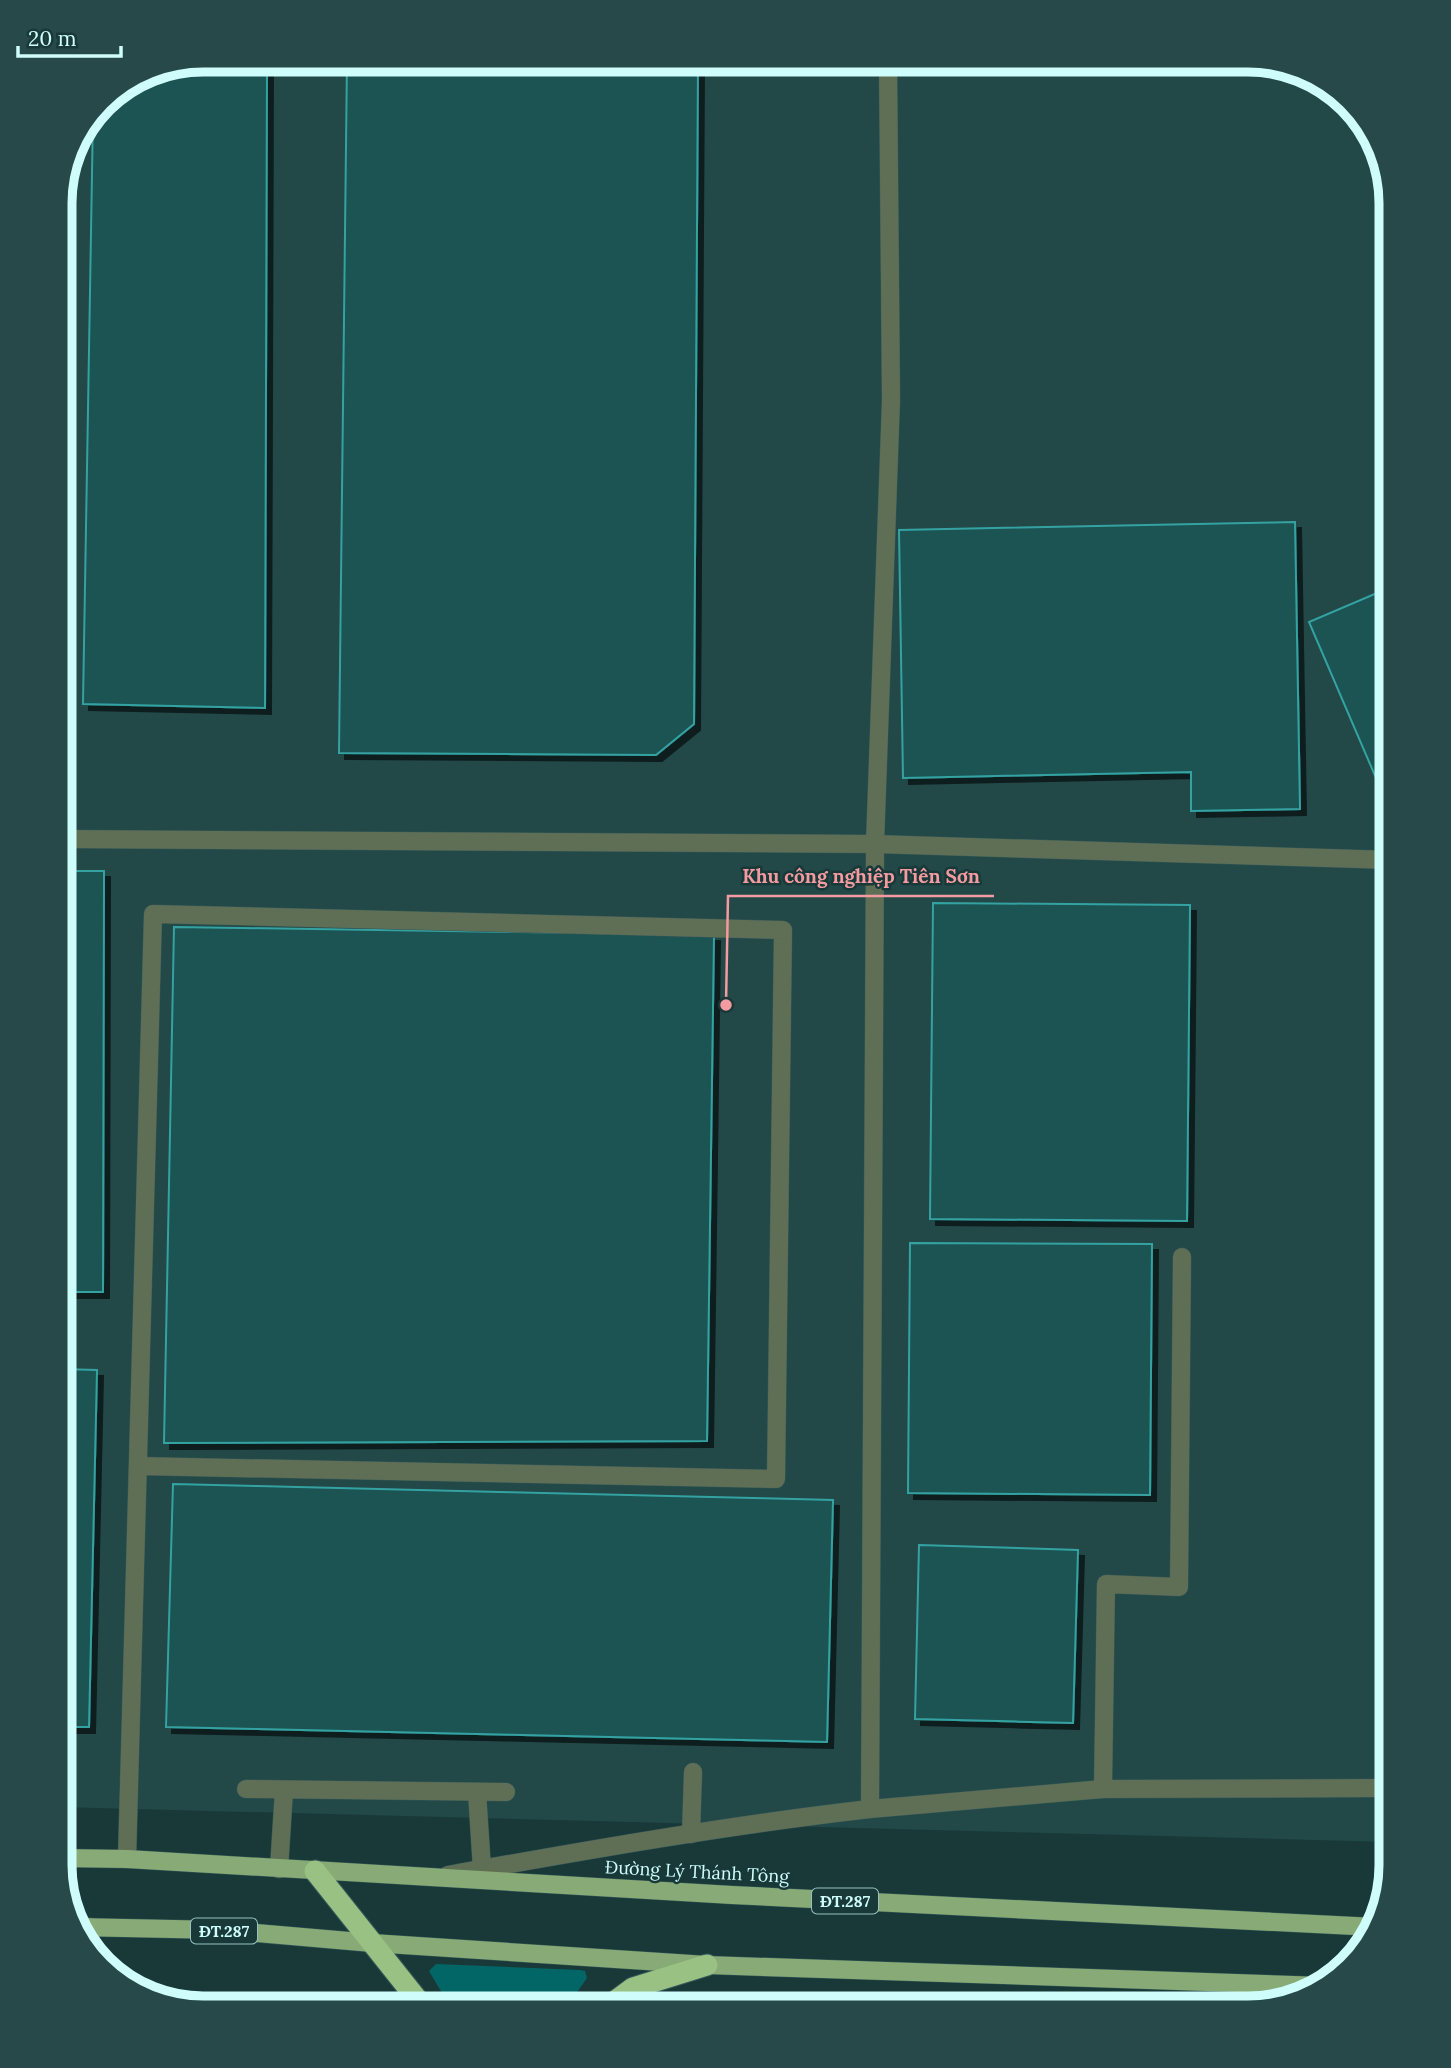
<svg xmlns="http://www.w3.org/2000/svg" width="1451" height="2068" font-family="Lora,serif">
<defs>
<filter id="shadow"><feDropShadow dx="6" dy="6" stdDeviation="0" flood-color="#0009"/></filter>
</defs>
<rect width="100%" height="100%" fill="#193939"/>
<polygon fill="#224848" points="203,60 1257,60 1320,79 1372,131 1391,203 1391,1842 60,1807 60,193 74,139 108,95 148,70"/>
<g fill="#036666">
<polygon points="436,1964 580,1970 585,1971 587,1978 566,2008 451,2008 429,1971"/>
<polygon points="1247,1990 1307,1993 1249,2008 678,2008 712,1998 744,1997 875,2001 1064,2001"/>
</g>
<g fill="#1a5353" stroke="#35a2a2" stroke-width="2" filter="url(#shadow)">
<polygon points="202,60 267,60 265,708 83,704 93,115 108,95 148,70"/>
<polygon points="347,60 698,60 694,724 656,755 339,753"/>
<polygon points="1295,522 1300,809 1191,811 1191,772 903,778 899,530"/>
<polygon points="1391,587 1391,771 1376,778 1309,622"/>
<polygon points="60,871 104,871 103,1292 60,1292"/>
<polygon points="933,903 1190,905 1187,1221 930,1219"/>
<polygon points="174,927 714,935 707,1441 164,1443"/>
<polygon points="910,1243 1152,1244 1150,1495 908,1493"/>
<polygon points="60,1369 97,1370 89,1727 60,1727"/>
<polygon points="173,1484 833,1500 827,1742 166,1727"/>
<polygon points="919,1545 1078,1550 1073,1723 915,1719"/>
</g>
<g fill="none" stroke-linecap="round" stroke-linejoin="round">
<g stroke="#365858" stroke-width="19">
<g id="minor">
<polyline points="60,839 875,844 1391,860"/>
<polyline points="64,839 65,174"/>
<polyline points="246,1789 506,1792"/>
<polyline points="1103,1789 1106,1584 1179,1587 1182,1257"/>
<polyline points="477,1792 482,1869"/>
<polyline points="870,1809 1103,1789 1391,1788"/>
<polyline points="691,1834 693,1772"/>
<polyline points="127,1859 153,914 783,930 776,1479 138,1466"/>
<polyline points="279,1869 284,1790"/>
<path d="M448,1875C588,1850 729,1825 870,1809L875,844L891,400L888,60"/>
<polyline points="90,1927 91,1950"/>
</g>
</g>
<g stroke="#365858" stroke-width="19">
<g id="major">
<polyline points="60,1858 127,1859 732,1895 1375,1927"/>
<polyline points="76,1927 221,1930 372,1943 707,1965 1324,1986"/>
</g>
</g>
<g stroke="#365858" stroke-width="23">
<g id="highway">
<polyline points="315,1871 424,2008"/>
<polyline points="606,2008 633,1988 707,1965"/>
</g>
</g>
<use href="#minor" stroke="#5f6f56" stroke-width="18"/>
<use href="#major" stroke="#88aa76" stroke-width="18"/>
<use href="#highway" stroke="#99c183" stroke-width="21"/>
</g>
<g text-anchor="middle" stroke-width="5" stroke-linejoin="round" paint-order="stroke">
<g fill="#193939" stroke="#98c2c2" stroke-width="2">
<rect x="812" y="1888.5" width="66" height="25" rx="5"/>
<rect x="191" y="1918.5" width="66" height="25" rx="5"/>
</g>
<g font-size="16" font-weight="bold" fill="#cefdfc">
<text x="845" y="1907">ĐT.287</text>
<text x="224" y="1937">ĐT.287</text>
</g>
<g font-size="18" fill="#cefdfc" stroke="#193939">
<text transform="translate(697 1872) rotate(3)" y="6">Đường Lý Thánh Tông</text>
</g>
</g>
<path d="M0 0H1451V2068H0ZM203 72H1248A131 131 0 0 1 1379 203V1865A131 131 0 0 1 1248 1996H203A131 131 0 0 1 72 1865V203A131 131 0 0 1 203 72Z" fill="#274949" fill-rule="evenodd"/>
<path fill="none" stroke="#cefdfc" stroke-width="9" d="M203 72H1248A131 131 0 0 1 1379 203V1865A131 131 0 0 1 1248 1996H203A131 131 0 0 1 72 1865V203A131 131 0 0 1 203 72Z"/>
<path fill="none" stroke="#f49aa1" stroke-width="2.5" d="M726 1005L728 896H994"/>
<circle fill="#f49aa1" stroke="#193939" stroke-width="2.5" cx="726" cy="1005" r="7"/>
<g font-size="19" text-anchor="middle" font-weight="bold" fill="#f49aa1" stroke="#193939" stroke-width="5" stroke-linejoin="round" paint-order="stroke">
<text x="861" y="883">Khu công nghiệp Tiên Sơn</text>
</g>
<path d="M18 46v10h103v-10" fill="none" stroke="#cefdfc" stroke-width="3.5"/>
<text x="28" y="46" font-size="21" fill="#cefdfc" stroke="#193939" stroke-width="5" paint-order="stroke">20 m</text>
</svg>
